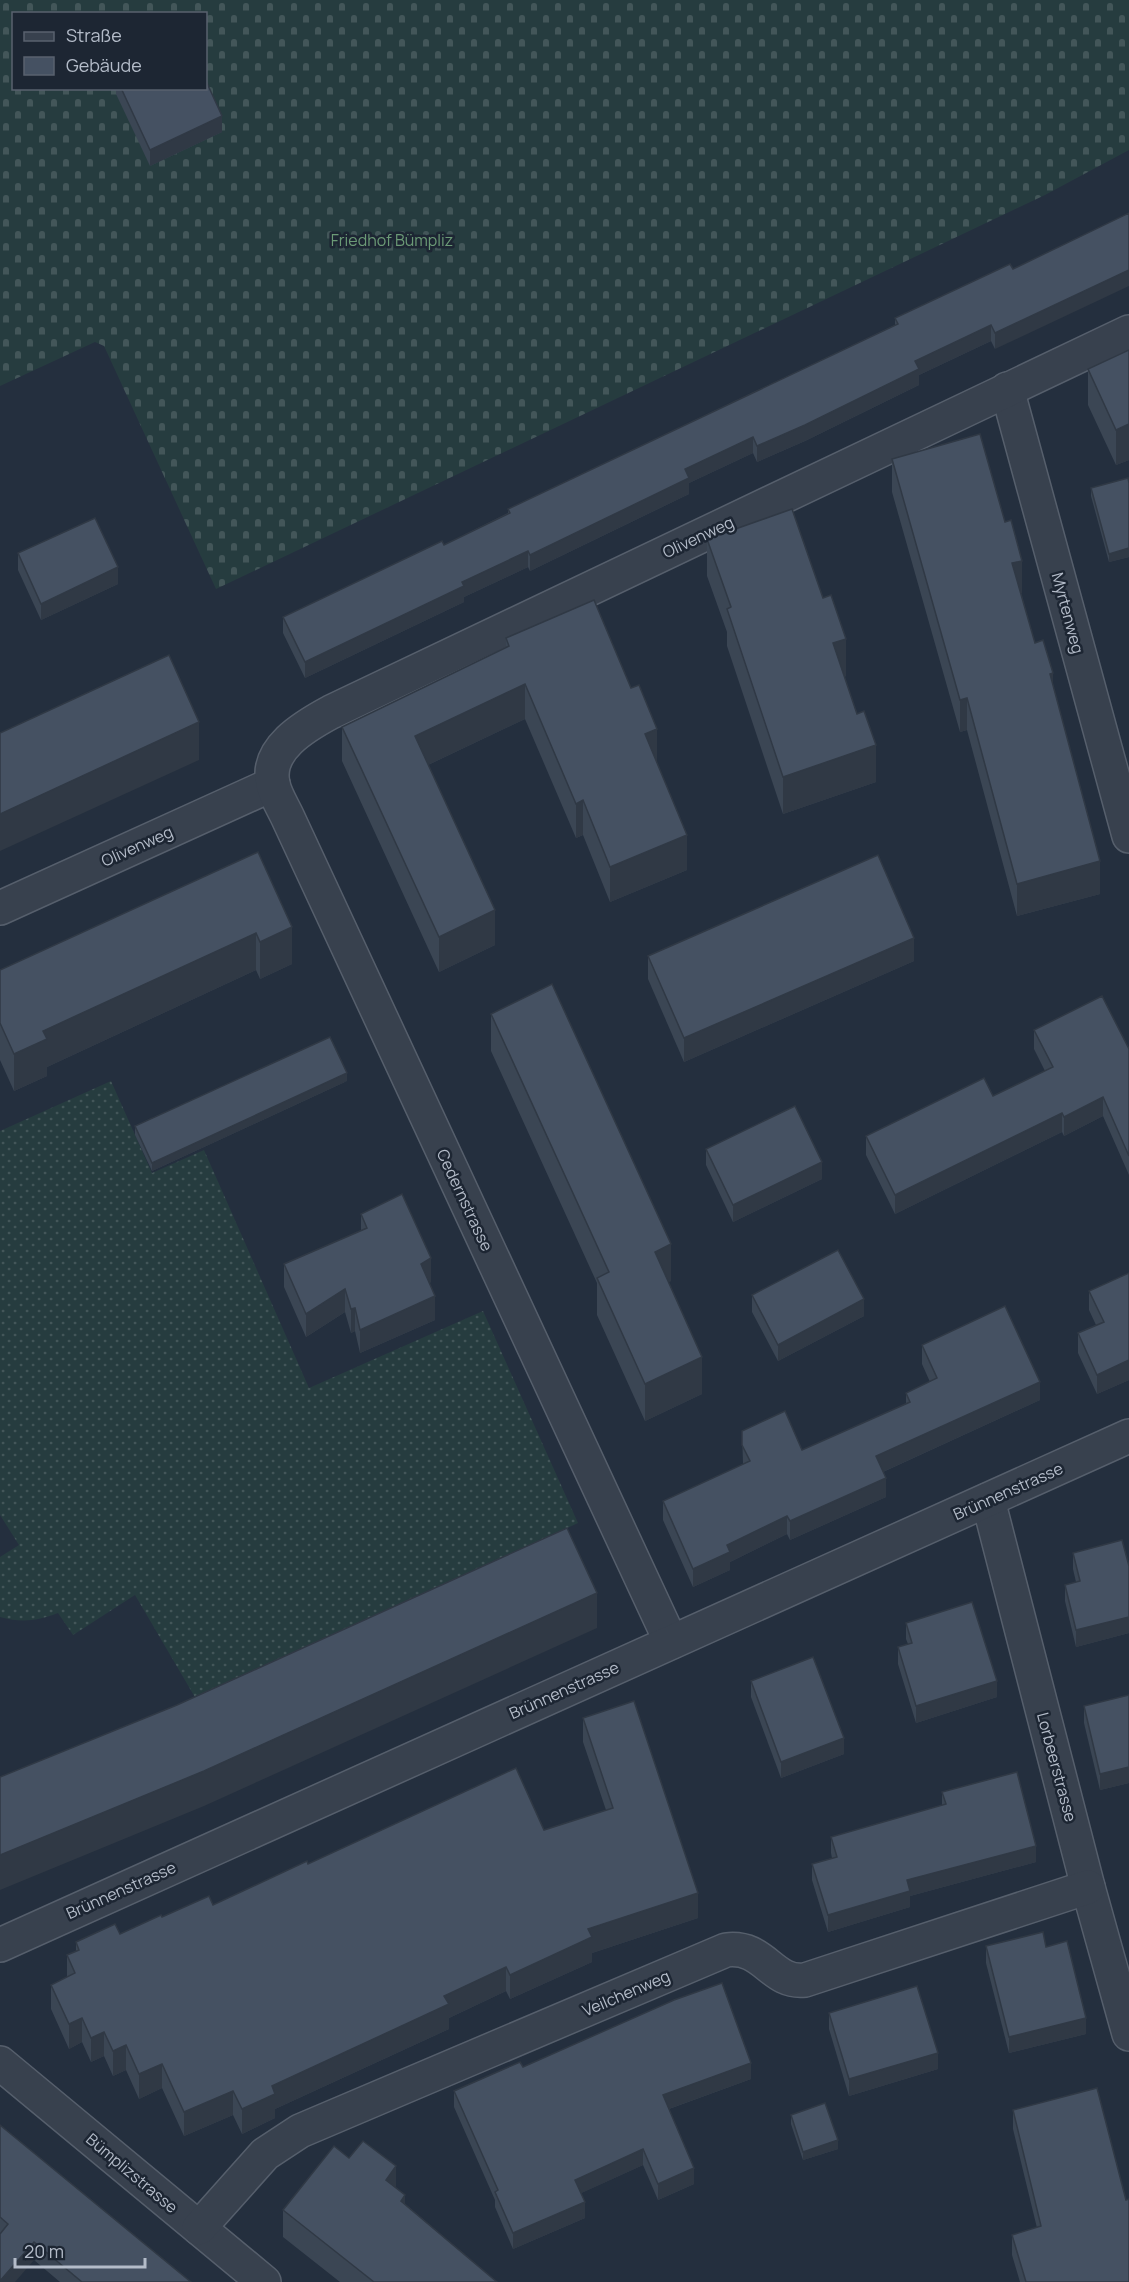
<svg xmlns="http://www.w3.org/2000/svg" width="1129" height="2282" font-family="Manrope,sans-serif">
<defs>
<pattern id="grass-dots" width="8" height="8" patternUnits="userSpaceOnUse" patternTransform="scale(1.5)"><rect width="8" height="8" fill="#263c3f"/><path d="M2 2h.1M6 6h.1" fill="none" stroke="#435659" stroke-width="1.8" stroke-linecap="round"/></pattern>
<pattern id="cemetery-stones" width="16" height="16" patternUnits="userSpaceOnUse" patternTransform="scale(1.5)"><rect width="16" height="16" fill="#263c3f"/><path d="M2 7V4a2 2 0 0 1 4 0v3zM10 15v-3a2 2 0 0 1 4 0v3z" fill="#435659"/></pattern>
</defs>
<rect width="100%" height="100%" fill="#242f3e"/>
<path fill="url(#grass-dots)" d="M111,1081L152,1173L204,1150L309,1388L483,1311L578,1523L196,1699L135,1595L73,1635L58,1613C37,1621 22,1623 0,1617V1557L19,1545L0,1515V1131Z"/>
<path fill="url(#cemetery-stones)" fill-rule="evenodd" d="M0,0H1129V150L1045,195L216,589L104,346L95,342L0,386ZM14,14H206V88H14Z"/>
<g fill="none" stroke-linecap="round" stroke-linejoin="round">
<g stroke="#565f6c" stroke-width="36">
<g id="minor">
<polyline points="1007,389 1129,836"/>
<polyline points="0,908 273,784"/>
<polyline points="988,1500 1088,1887 1129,2034"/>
<path d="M671,1642L288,818C283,807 275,795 273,784C265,749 305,726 331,712L1129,332"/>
<polyline points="0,1945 1129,1436"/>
<polyline points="0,2063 264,2282"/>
<path d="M199,2228L265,2154L300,2131L726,1950C765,1945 771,1984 805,1980L1088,1887"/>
</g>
</g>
<use href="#minor" stroke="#38414e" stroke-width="33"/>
</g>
<g fill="#3b4654">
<polygon points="116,88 206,88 222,132 150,166 116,94"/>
<polygon points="1010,264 995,349 991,341 919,375 919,385 805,441 757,462 753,453 689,483 689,494 530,571 528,567 464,597 464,602 305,678 283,633 283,617 444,545 508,513 508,509 895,325 895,318"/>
<polygon points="1129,350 1129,460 1116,465 1088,405 1088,369"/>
<polygon points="892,459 1022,593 1021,593 1035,643 1053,686 1100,894 1017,916 967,730 960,732 892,492"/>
<polygon points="1129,483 1129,557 1109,562 1091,496 1091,488"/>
<polygon points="707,539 846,676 844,677 876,782 783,814 727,646 727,632 707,576"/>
<polygon points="18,553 118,584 41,620 18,570"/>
<polygon points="506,638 657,763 687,870 610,902 583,835 576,838 525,719 428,765 495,945 439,972 342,761 342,727 506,647"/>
<polygon points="258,852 292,964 260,979 256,970 47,1067 47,1076 14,1091 0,1060 0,970"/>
<polygon points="648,956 914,961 684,1062 648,979"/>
<polygon points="491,1014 671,1281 668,1282 702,1394 645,1421 597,1315 597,1283 491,1051"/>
<polygon points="1034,1030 1129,1049 1129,1175 1103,1116 1064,1136 1062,1132 895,1214 866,1155 866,1136 993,1096 1045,1071 1034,1049"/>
<polygon points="347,1081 152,1171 135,1135 135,1126"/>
<polygon points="706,1149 822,1179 733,1222 706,1165"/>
<polygon points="361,1214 431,1282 429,1283 435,1320 360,1353 355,1331 351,1333 345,1312 306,1337 284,1287 284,1264 361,1231"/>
<polygon points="1129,1273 1129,1380 1097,1394 1078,1353 1078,1333 1096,1325 1089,1310 1089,1291"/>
<polygon points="752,1295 864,1316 778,1361 752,1312"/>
<polygon points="922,1345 1040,1400 883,1472 886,1497 790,1540 787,1534 730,1562 730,1570 693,1587 663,1520 663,1501 743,1464 742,1431 802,1450 906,1404 906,1393 930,1382 922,1364"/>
<polygon points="1073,1553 1129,1566 1129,1633 1076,1647 1065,1601 1065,1585 1076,1582 1073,1569"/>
<polygon points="906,1623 997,1697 916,1723 898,1664 898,1647 908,1644 906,1639"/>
<polygon points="751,1681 844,1754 781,1778 751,1697"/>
<polygon points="1129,1695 1129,1783 1100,1790 1084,1723 1084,1706"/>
<polygon points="583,1718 698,1918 592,1953 592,1962 510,1999 506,1991 449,2018 449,2029 275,2109 275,2118 242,2134 233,2115 184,2136 162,2088 139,2099 126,2070 113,2076 104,2056 91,2062 82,2042 69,2049 51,2009 51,1985 67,1977 67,1955 76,1951 76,1942 120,1934 162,1917 213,1905 308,1864 544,1830 606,1810 583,1742"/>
<polygon points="942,1792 1036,1862 910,1896 910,1907 828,1932 812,1880 812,1864 832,1858 831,1853 831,1837 942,1805"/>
<polygon points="986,1946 1046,1947 1086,2034 1009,2053 986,1963"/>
<polygon points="829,2013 938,2069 849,2096 829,2029"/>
<polygon points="523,2067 751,2079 669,2109 694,2184 658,2200 643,2165 581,2193 585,2218 513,2249 495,2207 495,2200 454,2107 454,2091"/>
<polygon points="1013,2110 1129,2282 1020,2282 1012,2255 1012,2235 1037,2228 1013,2129"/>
<polygon points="791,2115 838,2149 803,2160 791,2124"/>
<polygon points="0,2125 191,2282 60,2282 34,2260 0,2282"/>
<polygon points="396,2188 405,2204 497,2282 340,2282 283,2237 283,2210"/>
</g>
<g fill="#303945">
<polygon points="222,116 222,132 150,166 150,150"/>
<polygon points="1129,270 1129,286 995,349 995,333"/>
<polygon points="991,325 991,341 919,375 919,385 805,441 757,462 757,446 915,361"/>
<polygon points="1129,424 1129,460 1116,465 1116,430"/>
<polygon points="753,437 753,453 689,483 689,494 530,571 530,555 685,469"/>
<polygon points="1129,548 1129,557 1109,562 1109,554"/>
<polygon points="528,551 528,567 464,597 464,602 305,678 305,662 462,582"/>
<polygon points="1022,561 1022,593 1012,596 1012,563"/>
<polygon points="118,567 118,584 41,620 41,604"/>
<polygon points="846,639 846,676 833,680 833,643"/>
<polygon points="1053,673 1053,705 1050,674"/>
<polygon points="525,684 525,719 415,771 415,736"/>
<polygon points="967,698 967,730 960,732 960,700"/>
<polygon points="199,722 199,760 0,851 0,814"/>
<polygon points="657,729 657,764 645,734"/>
<polygon points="876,745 876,782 783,814 783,777"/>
<polygon points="583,800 583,835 576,838 576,804"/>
<polygon points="687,835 687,870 610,902 610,867"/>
<polygon points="1100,861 1100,894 1017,916 1017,884"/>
<polygon points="495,910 495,945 439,972 439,937"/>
<polygon points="292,927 292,964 260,979 260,942"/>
<polygon points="256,933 256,970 47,1067 47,1076 14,1091 14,1054 43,1031"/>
<polygon points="914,938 914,961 684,1062 684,1038"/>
<polygon points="347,1073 347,1081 152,1171 152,1163"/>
<polygon points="1103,1097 1103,1116 1064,1136 1064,1117"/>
<polygon points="1062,1113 1062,1132 895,1214 895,1195"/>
<polygon points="822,1162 822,1179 733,1222 733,1205"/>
<polygon points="671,1244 671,1281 655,1289 655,1252"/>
<polygon points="431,1258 431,1282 421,1288 421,1264"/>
<polygon points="345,1289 345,1312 306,1337 306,1314"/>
<polygon points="435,1296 435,1320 360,1353 360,1330"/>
<polygon points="864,1299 864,1316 778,1361 778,1345"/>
<polygon points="355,1308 355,1331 351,1333 351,1309"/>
<polygon points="702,1357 702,1394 645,1421 645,1384"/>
<polygon points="1129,1360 1129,1380 1097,1394 1097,1375"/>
<polygon points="1040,1382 1040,1400 876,1475 876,1456"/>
<polygon points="886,1478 886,1497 790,1540 790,1521"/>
<polygon points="787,1516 787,1534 730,1562 730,1570 693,1587 693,1569 727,1545"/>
<polygon points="597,1593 597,1628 204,1806 0,1890 0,1855"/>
<polygon points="1129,1617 1129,1633 1076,1647 1076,1630"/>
<polygon points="997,1681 997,1697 916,1723 916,1706"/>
<polygon points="844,1738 844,1754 781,1778 781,1762"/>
<polygon points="1129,1767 1129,1783 1100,1790 1100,1774"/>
<polygon points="1036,1846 1036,1862 910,1896 910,1907 828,1932 828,1915 907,1880"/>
<polygon points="698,1893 698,1918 592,1953 592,1962 510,1999 510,1975 588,1929"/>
<polygon points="506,1967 506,1991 449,2018 449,2029 275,2109 275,2118 242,2134 242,2109 272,2086 444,1996"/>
<polygon points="82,2018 82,2042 69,2049 69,2024"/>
<polygon points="1086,2018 1086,2034 1009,2053 1009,2037"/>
<polygon points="104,2032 104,2056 91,2062 91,2038"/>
<polygon points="126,2045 126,2070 113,2076 113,2051"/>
<polygon points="938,2053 938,2069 849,2096 849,2079"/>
<polygon points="751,2063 751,2079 663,2111 663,2095"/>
<polygon points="162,2064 162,2088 139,2099 139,2074"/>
<polygon points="233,2091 233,2115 184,2136 184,2112"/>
<polygon points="838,2140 838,2149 803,2160 803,2152"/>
<polygon points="643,2149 643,2165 575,2196 575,2180"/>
<polygon points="396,2166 396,2194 386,2180"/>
<polygon points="694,2168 694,2184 658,2200 658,2184"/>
<polygon points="405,2195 405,2223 401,2201"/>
<polygon points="585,2202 585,2218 513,2249 513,2233"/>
<polygon points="34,2242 34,2260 15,2282 0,2282"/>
</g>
<g fill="#455162" stroke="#303945" stroke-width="1.5">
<polygon points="206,81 222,116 150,150 121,88 206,88"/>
<polygon points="1129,213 1129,270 995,333 991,325 915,361 919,369 805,425 757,446 753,437 685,469 689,478 530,555 528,551 462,582 464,586 305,662 283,617 442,541 444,545 510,513 508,509 898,324 895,318 1010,264 1013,269"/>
<polygon points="1129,350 1129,424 1116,430 1088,369"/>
<polygon points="980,434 1005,522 1011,520 1022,561 1012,563 1035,643 1043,640 1053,673 1050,674 1100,861 1017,884 967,698 960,700 892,459"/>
<polygon points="1128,478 1129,483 1129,548 1109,554 1091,488"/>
<polygon points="792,509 823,598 831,595 846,639 833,643 857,714 864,711 876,745 783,777 727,609 731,607 707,539"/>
<polygon points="95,518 118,567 41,604 18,553"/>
<polygon points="594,600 631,688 639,685 657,729 645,734 687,835 610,867 583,800 576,804 525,684 415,736 495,910 439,937 342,727 509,646 506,638"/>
<polygon points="169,655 199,722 0,814 0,733"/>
<polygon points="258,852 292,927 260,942 256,933 43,1031 47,1039 14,1054 0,1023 0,970"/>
<polygon points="878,855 914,938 684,1038 648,956"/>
<polygon points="552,984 671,1244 655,1252 702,1357 645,1384 597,1278 609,1272 491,1014"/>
<polygon points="1102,996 1129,1049 1129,1156 1103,1097 1064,1117 1062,1113 895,1195 866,1136 984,1078 993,1096 1053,1067 1034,1030"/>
<polygon points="330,1037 347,1073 152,1163 135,1126"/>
<polygon points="795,1106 822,1162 733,1205 706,1149"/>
<polygon points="402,1194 431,1258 421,1264 435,1296 360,1330 355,1308 351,1309 345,1289 306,1314 284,1264 367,1228 361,1214"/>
<polygon points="838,1250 864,1299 778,1345 752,1295"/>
<polygon points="1129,1273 1129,1360 1097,1375 1078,1333 1104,1322 1089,1291"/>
<polygon points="1005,1306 1040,1382 876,1456 886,1478 790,1521 787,1516 727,1545 730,1552 693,1569 663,1501 750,1461 742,1445 742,1431 785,1411 802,1450 910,1402 906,1393 937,1378 922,1345"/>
<polygon points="567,1528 597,1593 204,1771 0,1855 0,1777 177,1705"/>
<polygon points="1122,1540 1129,1566 1129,1617 1076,1630 1065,1585 1080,1581 1073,1553"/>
<polygon points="972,1602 997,1681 916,1706 898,1647 912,1643 906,1623"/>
<polygon points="813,1657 844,1738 781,1762 751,1681"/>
<polygon points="1129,1695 1129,1767 1100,1774 1084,1706"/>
<polygon points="634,1701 698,1893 588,1929 592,1937 510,1975 506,1967 444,1996 449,2004 272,2086 275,2094 242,2109 233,2091 184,2112 162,2064 139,2074 126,2045 113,2051 104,2032 91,2038 82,2018 69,2024 51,1985 75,1973 67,1955 79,1950 76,1942 115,1924 120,1934 161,1915 162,1917 209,1896 213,1905 307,1861 308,1864 516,1768 544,1830 613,1808 583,1718"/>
<polygon points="1017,1772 1036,1846 907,1880 910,1891 828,1915 812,1864 837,1857 831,1837 946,1804 942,1792"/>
<polygon points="1043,1932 1046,1947 1067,1941 1086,2018 1009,2037 986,1946"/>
<polygon points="722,1983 751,2063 663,2095 694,2168 658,2184 643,2149 575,2180 585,2202 513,2233 495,2192 498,2190 454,2091 520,2062 523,2067 674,2000"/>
<polygon points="917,1986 938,2053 849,2079 829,2013"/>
<polygon points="1097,2088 1126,2200 1129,2199 1129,2282 1026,2282 1012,2235 1041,2226 1013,2110"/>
<polygon points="825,2103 838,2140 803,2152 791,2115"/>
<polygon points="0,2125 191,2282 82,2282 34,2242 0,2281 0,2234 8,2224 0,2217"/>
<polygon points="363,2141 396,2166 386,2180 405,2195 401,2201 497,2282 374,2282 283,2210 334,2146 349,2158"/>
</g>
<g text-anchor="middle" stroke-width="5" stroke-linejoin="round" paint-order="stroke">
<g font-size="16" fill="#6b9a76" stroke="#1d2633">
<text x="392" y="246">Friedhof Bümpliz</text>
</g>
<g font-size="16" fill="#b4bcc9" stroke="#1d2633">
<text transform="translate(698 537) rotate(-25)" y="6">Olivenweg</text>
<text transform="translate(1068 613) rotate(75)" y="6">Myrtenweg</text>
<text transform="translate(137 846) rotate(-24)" y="6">Olivenweg</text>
<text transform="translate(465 1200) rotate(65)" y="6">Cedernstrasse</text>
<text transform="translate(1008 1491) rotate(-24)" y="6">Brünnenstrasse</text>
<text transform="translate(564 1690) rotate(-24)" y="6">Brünnenstrasse</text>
<text transform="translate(1057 1767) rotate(75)" y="6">Lorbeerstrasse</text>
<text transform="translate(121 1890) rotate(-24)" y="6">Brünnenstrasse</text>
<text transform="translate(626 1993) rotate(-23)" y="6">Veilchenweg</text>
<text transform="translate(132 2173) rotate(40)" y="6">Bümplizstrasse</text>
</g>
</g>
<rect x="12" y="12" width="195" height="78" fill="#1d2633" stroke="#59626f" stroke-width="1.5"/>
<rect x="24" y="32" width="30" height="9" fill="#38414e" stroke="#59626f" stroke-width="1.5"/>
<text x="66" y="42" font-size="18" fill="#b4bcc9">Straße</text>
<rect x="24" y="57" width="30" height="18" fill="#455162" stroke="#59626f" stroke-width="1.5"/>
<text x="66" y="72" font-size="18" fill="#b4bcc9">Gebäude</text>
<path d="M15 2258v9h130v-9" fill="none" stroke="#b4bcc9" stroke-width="3"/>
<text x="24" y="2258" font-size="18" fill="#b4bcc9" stroke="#1d2633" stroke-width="4.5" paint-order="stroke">20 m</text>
</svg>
